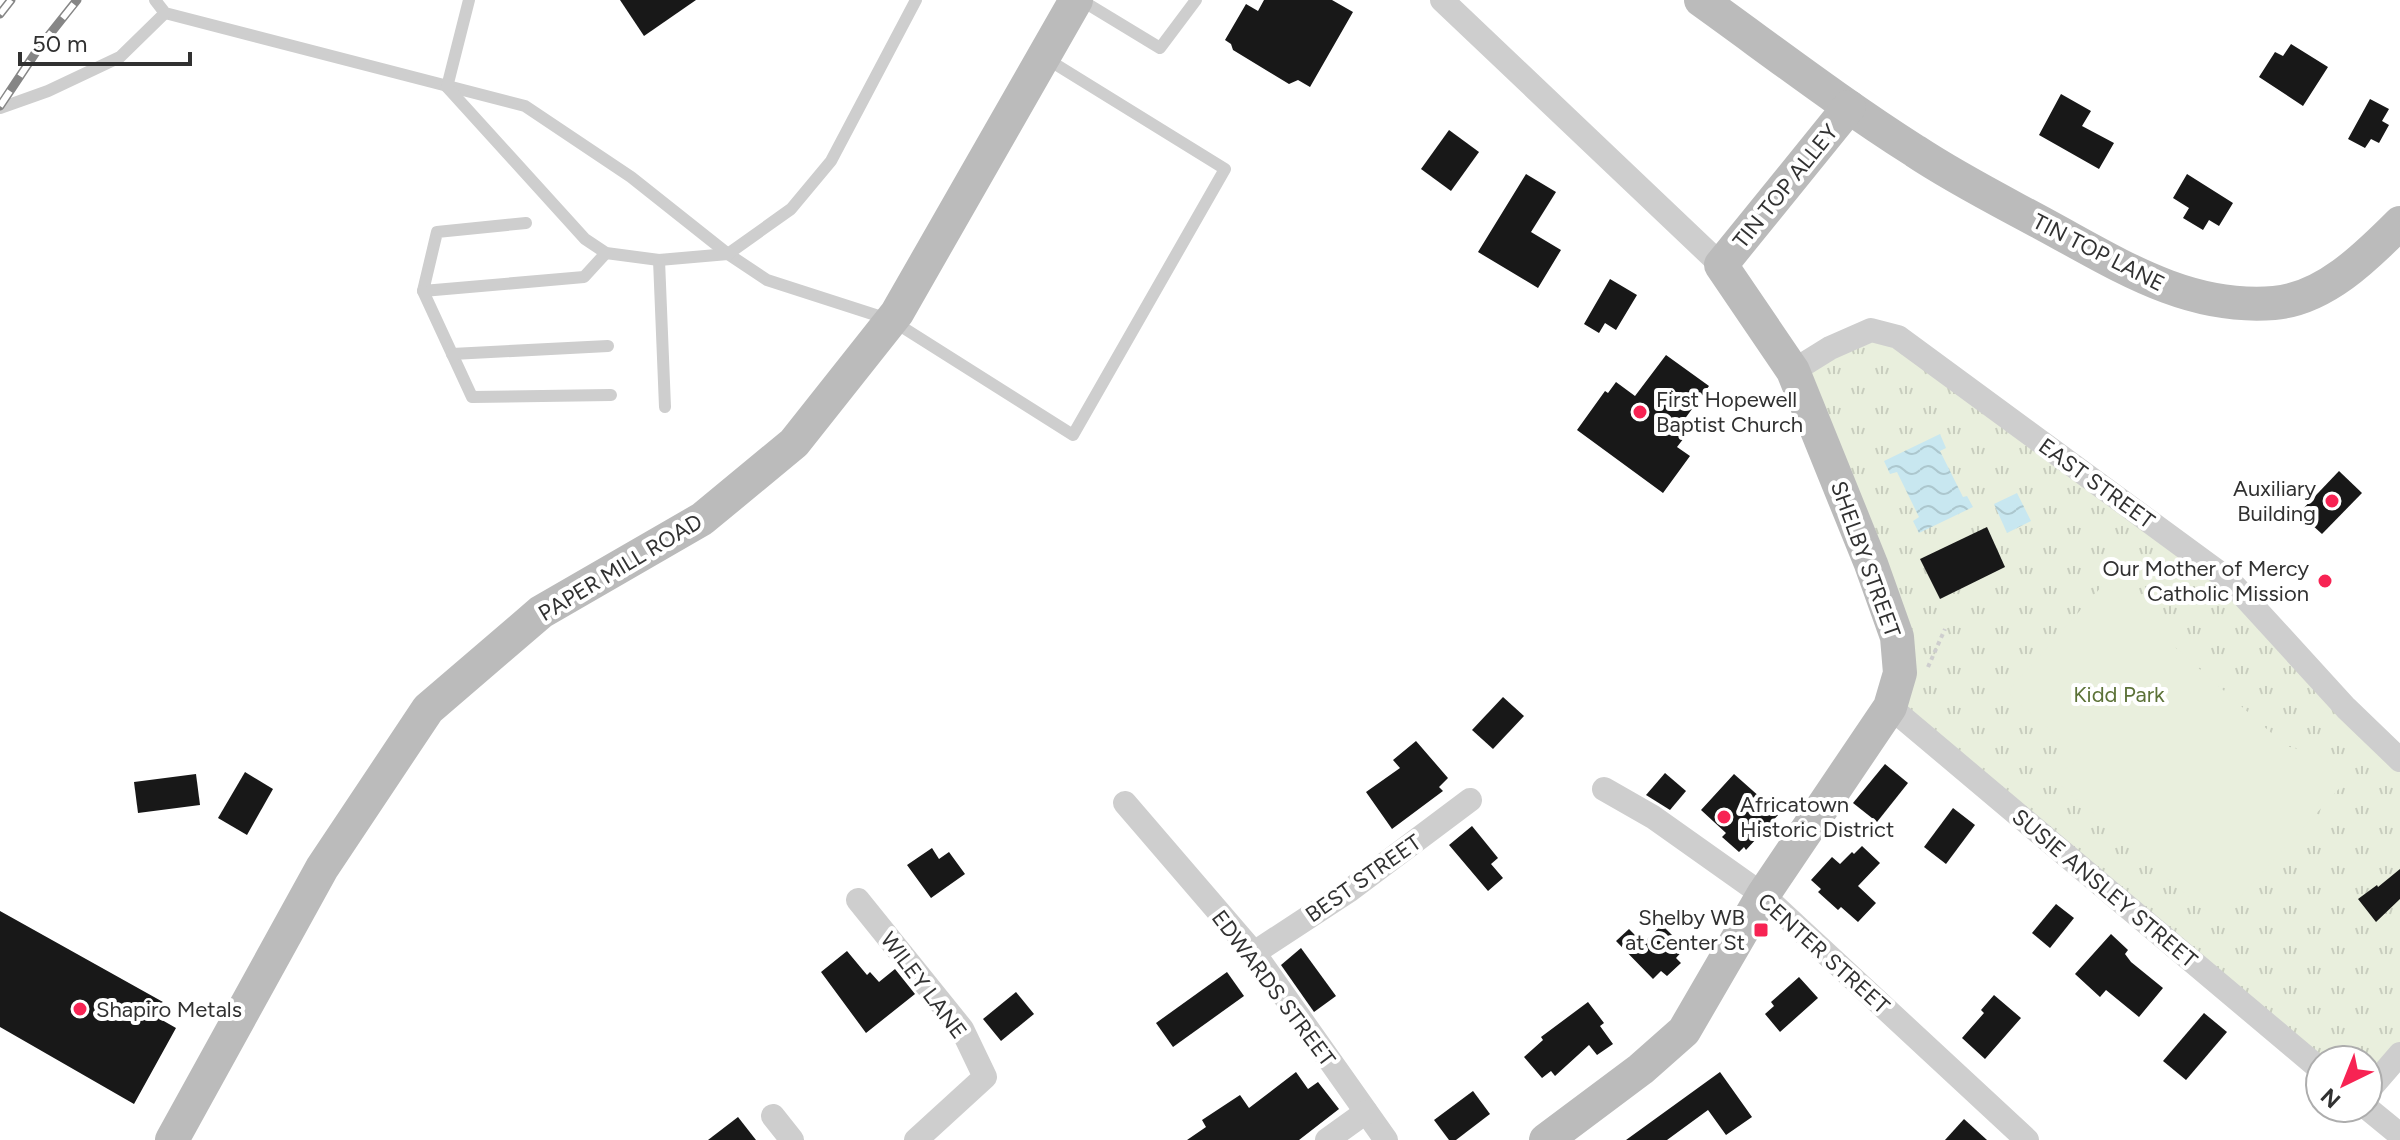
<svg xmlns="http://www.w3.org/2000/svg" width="2400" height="1140" font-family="Figtree,sans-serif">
<defs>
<pattern id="park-tufts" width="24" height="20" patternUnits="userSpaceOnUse" patternTransform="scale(2)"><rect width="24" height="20" fill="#e9efdd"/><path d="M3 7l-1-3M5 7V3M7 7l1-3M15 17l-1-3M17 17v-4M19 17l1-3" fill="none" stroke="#c8cdbe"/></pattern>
<pattern id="water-waves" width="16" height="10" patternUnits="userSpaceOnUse" patternTransform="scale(2)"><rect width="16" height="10" fill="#c8e7f0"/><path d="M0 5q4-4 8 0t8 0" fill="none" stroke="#acc7ce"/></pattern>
</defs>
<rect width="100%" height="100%" fill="#fff"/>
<polygon fill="url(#park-tufts)" points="1871,330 2229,580 2400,760 2400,1054 2368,1091 2368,1060 2320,1060 1890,707 1900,673 1793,371"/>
<polygon fill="#e9efdd" points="2104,584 2286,746 2318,754 2348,779 2225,913 2209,914 2052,778 2081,758 2007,692"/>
<g fill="url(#water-waves)">
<polygon points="1940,434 1946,448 1940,451 1963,497 1967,496 1973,507 1919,533 1913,521 1919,517 1897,472 1890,474 1884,461"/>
<polygon points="2017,493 2031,521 2007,533 1994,504"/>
</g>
<g fill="#181818">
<polygon points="620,0 696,0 644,36"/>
<polygon points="1264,0 1332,0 1353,12 1310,87 1298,80 1289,84 1233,50 1231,44 1225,40 1246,4 1258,11"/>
<polygon points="2291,44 2328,67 2303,106 2259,77 2275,52 2283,56"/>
<polygon points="2061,94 2091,111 2082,126 2114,143 2099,169 2039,135"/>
<polygon points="2370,99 2389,109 2382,121 2389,125 2379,143 2371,139 2365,148 2348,139"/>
<polygon points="1449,130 1479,152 1451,191 1421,169"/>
<polygon points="1526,174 1556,192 1531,232 1561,250 1538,288 1478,252"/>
<polygon points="2187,174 2233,203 2219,226 2209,220 2203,230 2183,218 2189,208 2173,198"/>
<polygon points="1610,279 1637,295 1616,330 1605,323 1599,333 1584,324"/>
<polygon points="1666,355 1709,386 1678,428 1687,434 1677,447 1690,456 1663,493 1577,430 1605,391 1608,393 1616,382 1635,396"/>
<polygon points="2339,471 2362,493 2322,534 2299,513"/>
<polygon points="1987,527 2005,567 1940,599 1920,559"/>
<polygon points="1503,697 1524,716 1493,749 1472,730"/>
<polygon points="1416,741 1448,778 1439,787 1443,791 1392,829 1366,792 1400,768 1393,760"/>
<polygon points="1885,764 1908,783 1877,822 1853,803"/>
<polygon points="245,772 273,789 247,835 218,818"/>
<polygon points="1665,773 1686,791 1670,810 1646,795"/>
<polygon points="196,774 200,805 138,813 134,782"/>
<polygon points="1734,774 1779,814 1746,850 1744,847 1739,852 1722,837 1726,833 1701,810"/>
<polygon points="1953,808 1975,825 1946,864 1924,847"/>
<polygon points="1472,826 1498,858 1491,864 1503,878 1488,891 1449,845"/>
<polygon points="1862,846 1880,863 1858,886 1876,903 1858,922 1841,907 1838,910 1818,892 1821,889 1811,880 1832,857 1840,864 1852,852 1854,854"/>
<polygon points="932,848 939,859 949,852 965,874 931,898 907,865"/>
<polygon points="2400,869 2400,899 2376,922 2358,899 2377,885 2378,887"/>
<polygon points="2056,904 2074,918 2050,948 2032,933"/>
<polygon points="0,911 163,1002 155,1016 176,1028 134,1104 0,1027"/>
<polygon points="1662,925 1685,948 1676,958 1681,963 1667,976 1661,971 1653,979 1616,941 1629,929 1643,943"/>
<polygon points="2111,934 2128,950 2125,954 2131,962 2163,988 2139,1017 2106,990 2100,997 2075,974"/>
<polygon points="1301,948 1336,996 1314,1012 1281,965"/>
<polygon points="847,951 867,975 870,972 879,982 895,969 915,994 866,1033 821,972"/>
<polygon points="1227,972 1244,996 1173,1047 1156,1023"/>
<polygon points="1799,977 1818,998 1780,1032 1765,1014 1774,1006 1771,1002"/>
<polygon points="1016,992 1034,1014 1001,1041 983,1019"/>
<polygon points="1994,995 2021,1018 1985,1059 1962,1038 1984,1013 1981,1010"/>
<polygon points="1588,1002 1604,1023 1600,1026 1613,1044 1597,1055 1589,1045 1555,1076 1551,1071 1542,1078 1524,1057 1543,1040 1541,1037"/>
<polygon points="2204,1013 2227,1032 2186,1080 2163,1061"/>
<polygon points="1296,1072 1308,1089 1318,1082 1339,1109 1299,1140 1187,1140 1206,1127 1202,1120 1240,1095 1249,1108"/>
<polygon points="1720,1072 1752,1117 1726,1135 1708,1110 1667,1140 1626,1140"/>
<polygon points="1473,1091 1490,1114 1456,1140 1449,1140 1434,1120"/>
<polygon points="738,1117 756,1140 708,1140"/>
<polygon points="1964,1119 1987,1140 1945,1140"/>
</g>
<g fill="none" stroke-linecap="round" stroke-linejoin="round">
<polyline stroke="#cecece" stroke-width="4" stroke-dasharray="4 4" stroke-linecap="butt" points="1928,667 1945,629"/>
<g stroke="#cecece" stroke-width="12">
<polyline points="155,0 165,13 525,106 631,177 728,254 767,280 891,320 1073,435 1225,169 1047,59"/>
<polyline points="1081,0 1160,48 1196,0"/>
<polyline points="447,87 585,239 606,253 659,260 728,254 791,209 831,161 916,0"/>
<polyline points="447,87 469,0"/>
<polyline points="0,108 48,91 120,57 165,13"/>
<polyline points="526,223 437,232 423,291 584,277 606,253"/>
<polyline points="659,260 665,407"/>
<polyline points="423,291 472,397 611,395"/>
<polyline points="452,354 608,346"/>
</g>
<g stroke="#cecece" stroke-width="24">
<polyline points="1442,0 1721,265"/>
<polyline points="1793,371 1830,348 1871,330 1898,337 2229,580 2346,708 2400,760"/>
<polyline points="1890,707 2320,1069"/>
<polyline points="1604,789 1653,817 1763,895 2027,1140"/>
<polyline points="1125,803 1254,953 1386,1140"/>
<polyline points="858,900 962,1029 985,1077 916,1140"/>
<polyline points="1254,953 1350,890 1470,800"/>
<polyline points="2368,1091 2400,1054"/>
<polyline points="2367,1108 2400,1135"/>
<polyline points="773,1116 792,1140"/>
<polyline points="1327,1140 1366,1112"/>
</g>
<g stroke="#bbb" stroke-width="34">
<path d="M1701,0C1772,51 1841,104 1915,151C1957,179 2003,202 2047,226C2119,265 2188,310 2274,303C2324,299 2366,257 2400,223"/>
<polyline points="172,1140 322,868 428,709 541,612 702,519 794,443 897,313 1076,0"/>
<polyline points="1546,1140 1641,1069 1684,1031 1763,895 1890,707 1900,673 1897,637 1871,564 1793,371 1721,265 1849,107"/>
</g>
<g stroke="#868686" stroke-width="9">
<g id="rail">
<polyline points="0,14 11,0"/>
<polyline points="0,106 38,49 77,0"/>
</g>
</g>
<use href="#rail" stroke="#fff" stroke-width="6" stroke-dasharray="18" stroke-linecap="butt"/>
</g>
<g fill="#f72353" stroke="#fff" stroke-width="3">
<circle cx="1640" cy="412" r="8"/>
<circle cx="2332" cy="501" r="8"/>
<circle cx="2325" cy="581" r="8"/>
<circle cx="1724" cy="817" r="8"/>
<rect x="1753" y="922" width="16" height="16" rx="4"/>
<circle cx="80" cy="1009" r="8"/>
</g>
<g text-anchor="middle" stroke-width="8" stroke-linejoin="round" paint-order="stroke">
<g font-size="22" fill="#313131" stroke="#fff">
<text transform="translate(1785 186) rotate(-51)" y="8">TIN TOP ALLEY</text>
<text transform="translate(2099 252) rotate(27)" y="8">TIN TOP LANE</text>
<text transform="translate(2097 483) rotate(36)" y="8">EAST STREET</text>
<text transform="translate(1866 559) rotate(70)" y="8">SHELBY STREET</text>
<text transform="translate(620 567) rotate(-31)" y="8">PAPER MILL ROAD</text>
<text transform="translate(1363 878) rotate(-35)" y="8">BEST STREET</text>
<text transform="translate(2105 888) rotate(40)" y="8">SUSIE ANSLEY STREET</text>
<text transform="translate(1824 953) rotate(42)" y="8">CENTER STREET</text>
<text transform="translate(924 985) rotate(53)" y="8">WILEY LANE</text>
<text transform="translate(1274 988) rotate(53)" y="8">EDWARDS STREET</text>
</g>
<g font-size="22" fill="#313131" stroke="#fff" text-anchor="start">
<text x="1656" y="407">First Hopewell<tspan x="1656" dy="25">Baptist Church</tspan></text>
<text x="2316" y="496" text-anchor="end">Auxiliary<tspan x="2316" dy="25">Building</tspan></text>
<text x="2309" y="576" text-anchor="end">Our Mother of Mercy<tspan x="2309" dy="25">Catholic Mission</tspan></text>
<text x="1740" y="812">Africatown<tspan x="1740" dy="25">Historic District</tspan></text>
<text x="1745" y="925" text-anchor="end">Shelby WB<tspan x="1745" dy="25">at Center St</tspan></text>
<text x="96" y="1017">Shapiro Metals</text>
</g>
<g font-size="22" fill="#5c7238" stroke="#fff">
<text x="2119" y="702">Kidd Park</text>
</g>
</g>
<g transform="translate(2344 1084) rotate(223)"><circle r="38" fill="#ffffff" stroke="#adadad" stroke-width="2"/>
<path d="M0-6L14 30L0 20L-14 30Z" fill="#f72353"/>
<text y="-12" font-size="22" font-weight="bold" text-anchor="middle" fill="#313131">N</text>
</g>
<path d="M20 52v12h170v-12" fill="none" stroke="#313131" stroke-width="4"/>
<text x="32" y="52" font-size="24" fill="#313131" stroke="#ffffff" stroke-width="6" paint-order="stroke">50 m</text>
</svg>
